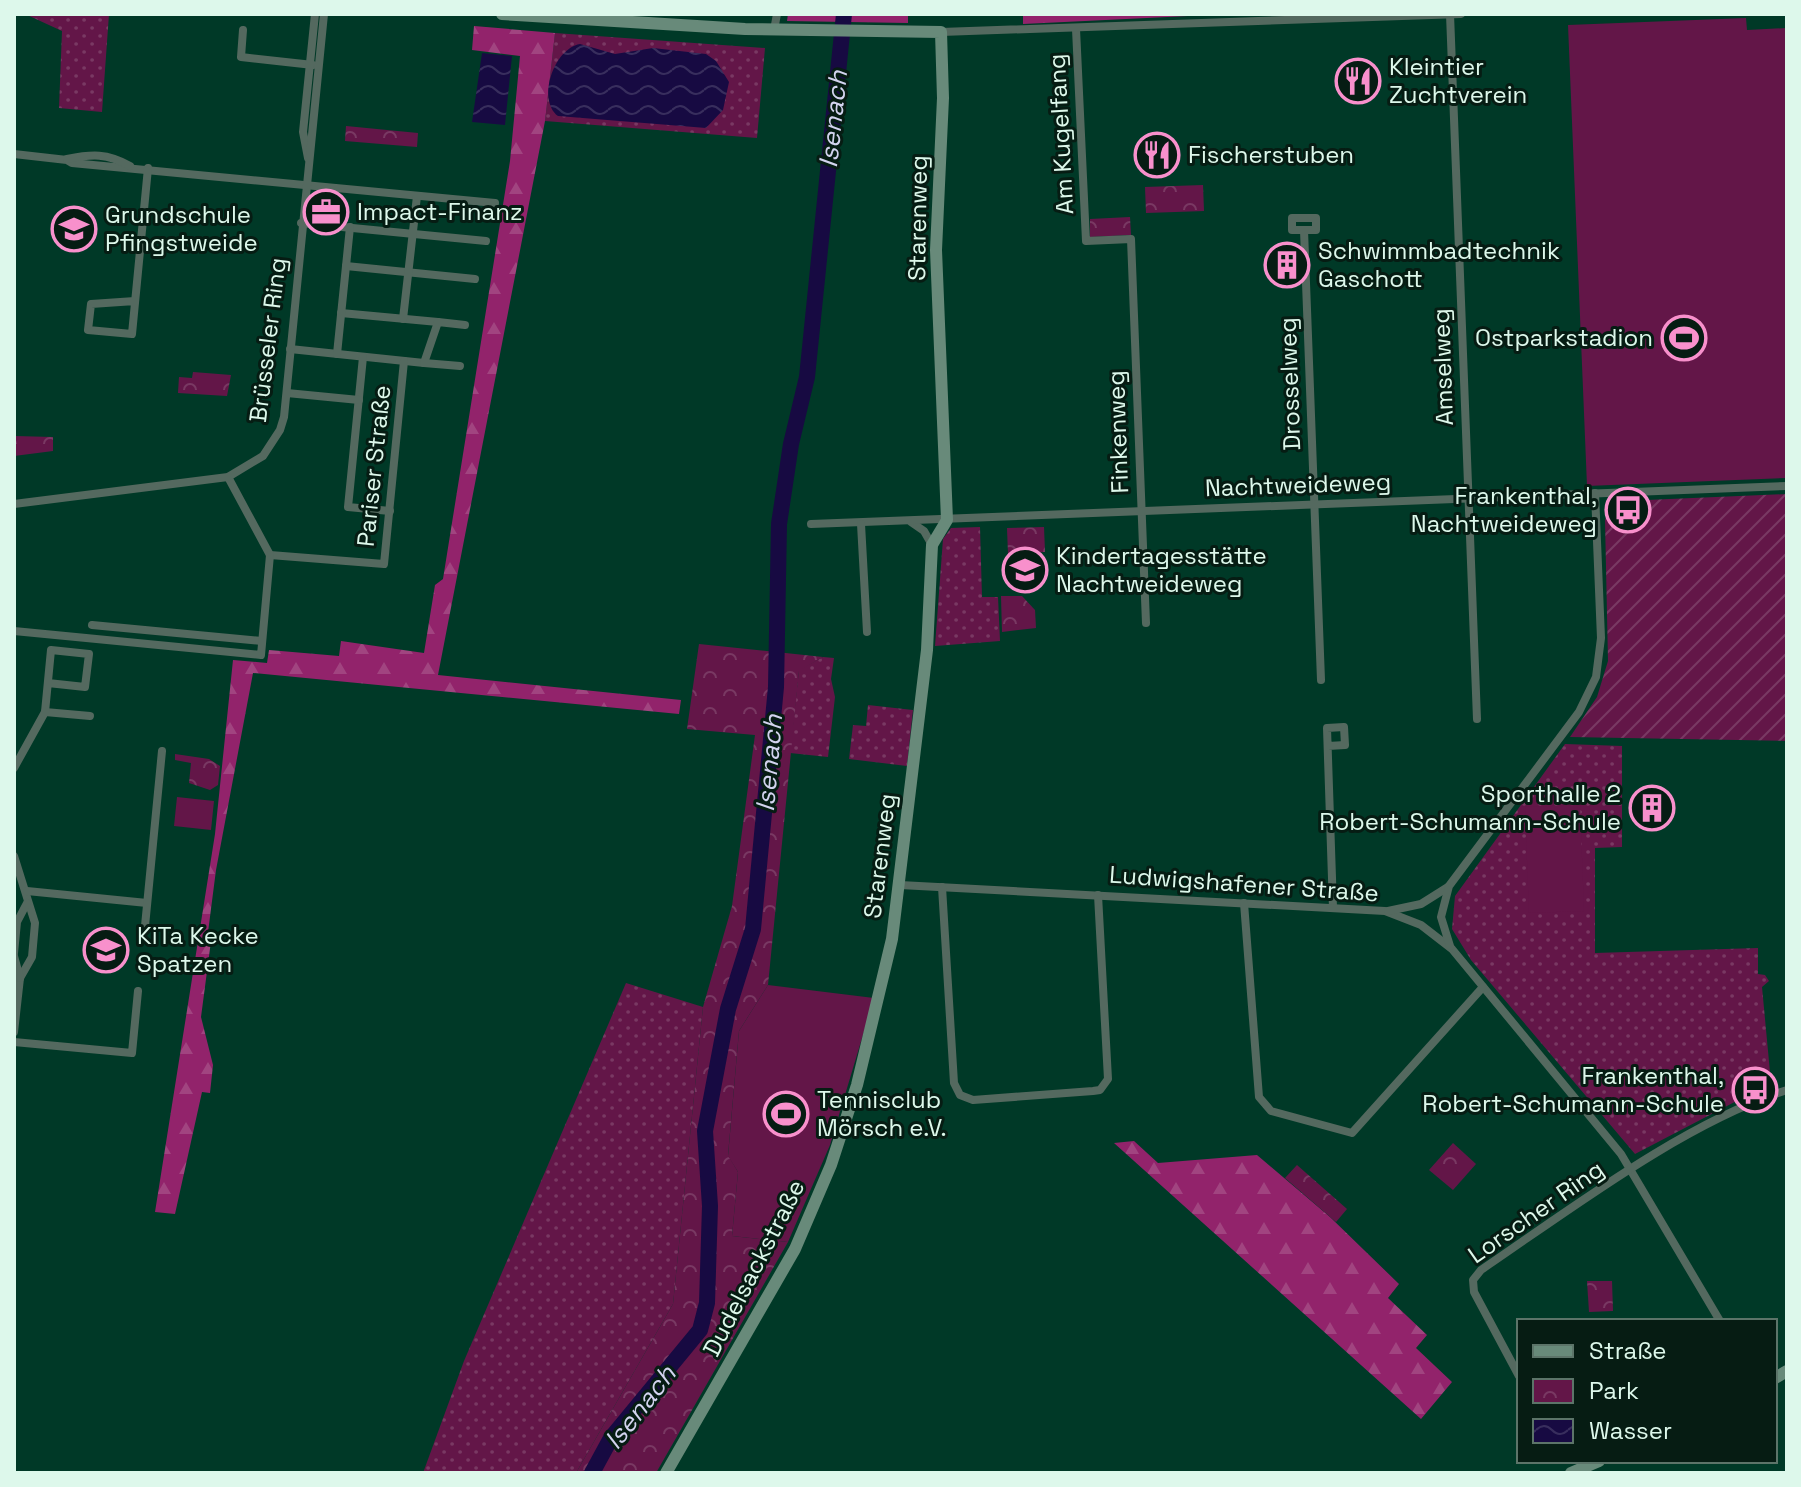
<svg xmlns="http://www.w3.org/2000/svg" width="1801" height="1487" font-family="'Space Grotesk',sans-serif">
<defs>
<pattern id="grass-dots" width="8" height="8" patternUnits="userSpaceOnUse" patternTransform="scale(2)"><rect width="8" height="8" fill="#631648"/><path d="M2 2h.1M6 6h.1" fill="none" stroke="#793963" stroke-width="1.8" stroke-linecap="round"/></pattern>
<pattern id="forest-firs" width="22" height="20" patternUnits="userSpaceOnUse" patternTransform="scale(2)"><rect width="22" height="20" fill="#92236b"/><path d="M5 1l3.5 6h-7zM16 11l3.5 6h-7z" fill="#a14480"/></pattern>
<pattern id="park-crowns" width="20" height="18" patternUnits="userSpaceOnUse" patternTransform="scale(2)"><rect width="20" height="18" fill="#631648"/><path d="M2 6a3 3 0 1 1 6 0M12 15a3 3 0 1 1 6 0" fill="none" stroke="#793963"/></pattern>
<pattern id="garden-furrows" width="10" height="10" patternUnits="userSpaceOnUse" patternTransform="scale(2)"><rect width="10" height="10" fill="#631648"/><path d="M-1 1l2-2M0 10L10 0M9 11l2-2" fill="none" stroke="#793963"/></pattern>
<pattern id="water-waves" width="16" height="10" patternUnits="userSpaceOnUse" patternTransform="scale(2)"><rect width="16" height="10" fill="#170a42"/><path d="M0 5q4-4 8 0t8 0" fill="none" stroke="#382e5d"/></pattern>
</defs>
<rect width="100%" height="100%" fill="#003927"/>
<g fill="url(#grass-dots)">
<polygon points="25,14 109,14 102,112 59,108 62,31"/>
<polygon points="555,33 765,48 757,138 545,121"/>
<polygon points="980,527 982,597 998,597 1000,641 935,646 943,539 951,528"/>
<polygon points="823,657 834,658 831,679 835,697 828,757 790,753 799,670"/>
<polygon points="868,705 913,710 907,766 849,759 853,725 866,726"/>
<polygon points="1565,744 1622,746 1622,847 1595,848 1595,953 1758,948 1758,974 1765,975 1769,981 1762,987 1771,1083 1635,1154 1471,960 1452,929 1455,896"/>
<polygon points="626,983 703,1007 673,1304 576,1473 423,1473 464,1361"/>
</g>
<g fill="url(#forest-firs)">
<polygon points="788,14 908,14 908,23 787,21"/>
<polygon points="1023,14 1229,14 1023,24"/>
<polygon points="474,26 555,33 545,121 438,675 681,700 679,714 253,673 216,870 207,940 211,941 201,1017 213,1065 210,1093 202,1092 175,1214 155,1212 215,834 233,660 267,663 269,650 339,656 341,641 424,653 435,585 443,579 510,161 520,56 472,50"/>
<polygon points="1134,1141 1158,1163 1257,1155 1330,1217 1399,1284 1388,1298 1427,1335 1416,1348 1452,1382 1421,1419 1114,1143"/>
</g>
<g fill="url(#park-crowns)">
<polygon points="346,126 418,133 417,147 345,141"/>
<polygon points="1203,185 1204,211 1146,213 1145,187"/>
<polygon points="1130,217 1131,235 1090,237 1090,219"/>
<polygon points="193,372 231,375 227,396 178,393 179,377 192,378"/>
<polygon points="14,436 53,437 53,451 14,456"/>
<polygon points="1044,527 1045,552 1008,554 1007,528"/>
<polygon points="1001,596 1022,596 1035,610 1036,628 1002,632"/>
<polygon points="699,644 823,657 799,671 768,985 739,1031 728,1155 738,1172 732,1236 788,1242 656,1473 576,1473 673,1304 703,1007 732,906 755,735 687,729"/>
<polygon points="175,754 209,759 220,766 218,785 210,790 189,783 191,763 175,760"/>
<polygon points="1453,1143 1476,1164 1453,1190 1429,1170"/>
<polygon points="1297,1165 1347,1209 1336,1222 1285,1178"/>
<polygon points="1587,1281 1612,1281 1613,1311 1589,1312"/>
</g>
<polygon fill="url(#garden-furrows)" points="1787,494 1787,741 1570,737 1597,697 1608,661 1605,520 1610,507 1623,501"/>
<g fill="#631648">
<polygon points="1746,18 1747,30 1787,28 1787,478 1587,486 1568,25"/>
<polygon points="177,797 214,801 211,830 174,826"/>
<polygon points="1580,805 1584,911 1529,913 1525,807"/>
<polygon points="768,985 874,998 830,1145 788,1242 732,1236 738,1172 728,1156 739,1031"/>
</g>
<g fill="url(#water-waves)">
<path d="M580,44L615,54L653,48L706,54L716,61L729,82L723,110L706,128L558,116C537,100 553,49 580,44Z"/>
<polygon points="482,53 512,56 505,125 472,122"/>
</g>
<g fill="none" stroke-linecap="round" stroke-linejoin="round">
<polyline stroke="#170a42" stroke-width="3" points="844,14 846,14"/>
<polyline stroke="#170a42" stroke-width="16" points="592,1473 611,1438 700,1330 707,1303 710,1206 705,1131 728,1009 753,929 776,687 779,524 791,444 807,377 844,14"/>
<g stroke="#54695f" stroke-width="8">
<polyline points="1450,14 1477,719"/>
<polyline points="1076,29 1086,241 1131,239 1146,623"/>
<polyline points="243,30 241,57 313,65"/>
<polyline points="774,30 777,14"/>
<polyline points="941,32 1461,14"/>
<polyline points="14,154 67,160 72,163 495,203"/>
<polyline points="308,158 303,132 315,14"/>
<path d="M67,159C92,154 107,153 130,166"/>
<polyline points="301,223 486,241"/>
<polyline points="1304,230 1292,230 1292,218 1316,218 1316,230 1304,230 1321,680"/>
<polyline points="346,266 475,279"/>
<polyline points="135,301 91,304 88,330 132,334 148,168"/>
<polyline points="341,313 438,322"/>
<polyline points="403,319 417,196"/>
<polyline points="290,349 424,363"/>
<polyline points="337,354 350,227"/>
<polyline points="363,357 348,507 390,511"/>
<polyline points="460,366 424,363 438,322 465,325"/>
<polyline points="287,393 359,400"/>
<polyline points="228,477 270,555 384,564 404,361"/>
<polyline points="14,504 228,477 263,456 280,430 284,417 324,14"/>
<polyline points="911,522 924,531 932,545"/>
<polyline points="811,524 1787,486"/>
<polyline points="861,524 867,632"/>
<polyline points="92,625 262,641"/>
<polyline points="14,631 261,655 270,555"/>
<polyline points="45,712 90,716"/>
<polyline points="1328,746 1345,745 1344,727 1327,728 1333,908"/>
<polyline points="14,768 45,712 51,650 89,654 85,687 48,683"/>
<polyline points="14,856 35,923 32,957 20,978 14,1032"/>
<polyline points="900,885 1385,911 1421,925 1452,949 1621,1154 1720,1321"/>
<polyline points="942,887 954,1083 960,1095 973,1100 1093,1091 1100,1090 1108,1079 1098,895"/>
<polyline points="27,891 147,903"/>
<polyline points="1244,903 1259,1097 1271,1111 1352,1133 1483,987"/>
<polyline points="1388,911 1421,904 1448,887"/>
<polyline points="145,926 162,751"/>
<polyline points="1450,946 1441,917 1449,886 1579,712 1596,677 1601,638 1595,493"/>
<polyline points="14,953 17,922 27,903"/>
<polyline points="14,956 20,978"/>
<polyline points="14,1042 132,1053 138,991"/>
<path d="M1519,1376L1474,1292L1473,1280L1481,1270C1571,1209 1684,1123 1787,1090"/>
</g>
<g stroke="#688a7a" stroke-width="12">
<polyline points="502,14 745,29 941,32 943,98 936,250 947,520 932,545 927,650 892,939 857,1085 831,1165 795,1249 666,1473"/>
<polyline points="1775,1378 1787,1371"/>
<polyline points="1571,1473 1599,1461"/>
</g>
</g>
<defs>
<g id="restaurant-ring" transform="scale(2.3)"><circle r="9.5" fill="#061c13" stroke="#f890cc" stroke-width="1.5"/><path d="M-5-6h1v4h1v-4h1v4h1v-4h1v5L-1.5 .5V6h-2V.5L-5-1ZM5-6V6H3V1.5H1.5Q1.5-4 5-6Z" fill="#f890cc"/></g>
<g id="office-ring" transform="scale(2.3)"><circle r="9.5" fill="#061c13" stroke="#f890cc" stroke-width="1.5"/><path d="M-6-3h4V-5.5h4V-3h4V5H-6ZM-1-4.5V-3h2v-1.5ZM-6 0V1H6V0Z" fill="#f890cc"/></g>
<g id="school-ring" transform="scale(2.3)"><circle r="9.5" fill="#061c13" stroke="#f890cc" stroke-width="1.5"/><path d="M0-5L7-2L0 1L-7-2ZM-4 1L0 2.5L4 1V4Q0 6-4 4Z" fill="#f890cc"/></g>
<g id="building-ring" transform="scale(2.3)"><circle r="9.5" fill="#061c13" stroke="#f890cc" stroke-width="1.5"/><path d="M-4-6H4V6H1V3H-1V6H-4ZM-2.5-4.3h1.7v1.8h-1.7ZM.8-4.3h1.7v1.8H.8ZM-2.5-1h1.7V.8h-1.7ZM.8-1h1.7V.8H.8Z" fill="#f890cc"/></g>
<g id="stadium-ring" transform="scale(2.3)"><circle r="9.5" fill="#061c13" stroke="#f890cc" stroke-width="1.5"/><path d="M0-5a6.5 5 0 1 0 0 10a6.5 5 0 1 0 0-10ZM-3.5-1.8h7v3.6h-7Z" fill="#f890cc"/></g>
<g id="bus-ring" transform="scale(2.3)"><circle r="9.5" fill="#061c13" stroke="#f890cc" stroke-width="1.5"/><path d="M-5-6H5V4H4V6H2V4H-2V6H-4V4H-5ZM-3.5-4V0h7V-4ZM-3.5 1.2v1.5H-2V1.2ZM2 1.2v1.5H3.5V1.2Z" fill="#f890cc"/></g>
</defs>
<g fill-rule="evenodd">
<use href="#restaurant-ring" x="1358" y="81"/>
<use href="#restaurant-ring" x="1157" y="155"/>
<use href="#office-ring" x="326" y="212"/>
<use href="#school-ring" x="74" y="229"/>
<use href="#building-ring" x="1287" y="265"/>
<use href="#stadium-ring" x="1684" y="338"/>
<use href="#bus-ring" x="1628" y="510"/>
<use href="#school-ring" x="1025" y="570"/>
<use href="#building-ring" x="1652" y="808"/>
<use href="#school-ring" x="106" y="950"/>
<use href="#bus-ring" x="1755" y="1090"/>
<use href="#stadium-ring" x="786" y="1114"/>
</g>
<g text-anchor="middle" stroke-width="6" stroke-linejoin="round" paint-order="stroke">
<g font-size="24" fill="#ddf8eb" stroke="#061c13" text-anchor="start">
<text x="1389" y="75">Kleintier<tspan x="1389" dy="28">Zuchtverein</tspan></text>
<text x="1188" y="163">Fischerstuben</text>
<text x="357" y="220">Impact-Finanz</text>
<text x="105" y="223">Grundschule<tspan x="105" dy="28">Pfingstweide</tspan></text>
<text x="1318" y="259">Schwimmbadtechnik<tspan x="1318" dy="28">Gaschott</tspan></text>
<text x="1653" y="346" text-anchor="end">Ostparkstadion</text>
<text x="1597" y="504" text-anchor="end">Frankenthal,<tspan x="1597" dy="28">Nachtweideweg</tspan></text>
<text x="1056" y="564">Kindertagesstätte<tspan x="1056" dy="28">Nachtweideweg</tspan></text>
<text x="1621" y="802" text-anchor="end">Sporthalle 2<tspan x="1621" dy="28">Robert-Schumann-Schule</tspan></text>
<text x="137" y="944">KiTa Kecke<tspan x="137" dy="28">Spatzen</tspan></text>
<text x="1724" y="1084" text-anchor="end">Frankenthal,<tspan x="1724" dy="28">Robert-Schumann-Schule</tspan></text>
<text x="817" y="1108">Tennisclub<tspan x="817" dy="28">Mörsch e.V.</tspan></text>
</g>
<g font-size="24" fill="#ddf8eb" stroke="#061c13">
<text transform="translate(1061 134) rotate(-93)" y="8">Am Kugelfang</text>
<text transform="translate(918 218) rotate(-89)" y="8">Starenweg</text>
<text transform="translate(268 340) rotate(-83)" y="8">Brüsseler Ring</text>
<text transform="translate(1443 367) rotate(-92)" y="8">Amselweg</text>
<text transform="translate(1290 384) rotate(-92)" y="8">Drosselweg</text>
<text transform="translate(1118 432) rotate(-92)" y="8">Finkenweg</text>
<text transform="translate(374 466) rotate(-84)" y="8">Pariser Straße</text>
<text transform="translate(1298 485) rotate(-2)" y="8">Nachtweideweg</text>
<text transform="translate(880 856) rotate(-83)" y="8">Starenweg</text>
<text transform="translate(1244 884) rotate(4)" y="8">Ludwigshafener Straße</text>
<text transform="translate(1536 1212) rotate(-35)" y="8">Lorscher Ring</text>
<text transform="translate(754 1268) rotate(-63)" y="8">Dudelsackstraße</text>
</g>
<g font-size="26" font-style="italic" fill="#d3d3ef" stroke="#061c13">
<text transform="translate(833 119) rotate(-84)" y="9">Isenach</text>
<text transform="translate(769 763) rotate(-85)" y="9">Isenach</text>
<text transform="translate(640 1407) rotate(-52)" y="9">Isenach</text>
</g>
</g>
<rect width="1801" height="1487" fill="none" stroke="#ddf8eb" stroke-width="32"/>
<rect x="1517" y="1319" width="260" height="144" fill="#061c13" stroke="#5c7469" stroke-width="2"/>
<rect x="1533" y="1345" width="40" height="12" fill="#688a7a" stroke="#5c7469" stroke-width="2"/>
<text x="1589" y="1359" font-size="24" fill="#ddf8eb">Straße</text>
<rect x="1533" y="1379" width="40" height="24" fill="url(#park-crowns)" stroke="#5c7469" stroke-width="2"/>
<text x="1589" y="1399" font-size="24" fill="#ddf8eb">Park</text>
<rect x="1533" y="1419" width="40" height="24" fill="url(#water-waves)" stroke="#5c7469" stroke-width="2"/>
<text x="1589" y="1439" font-size="24" fill="#ddf8eb">Wasser</text>
</svg>
